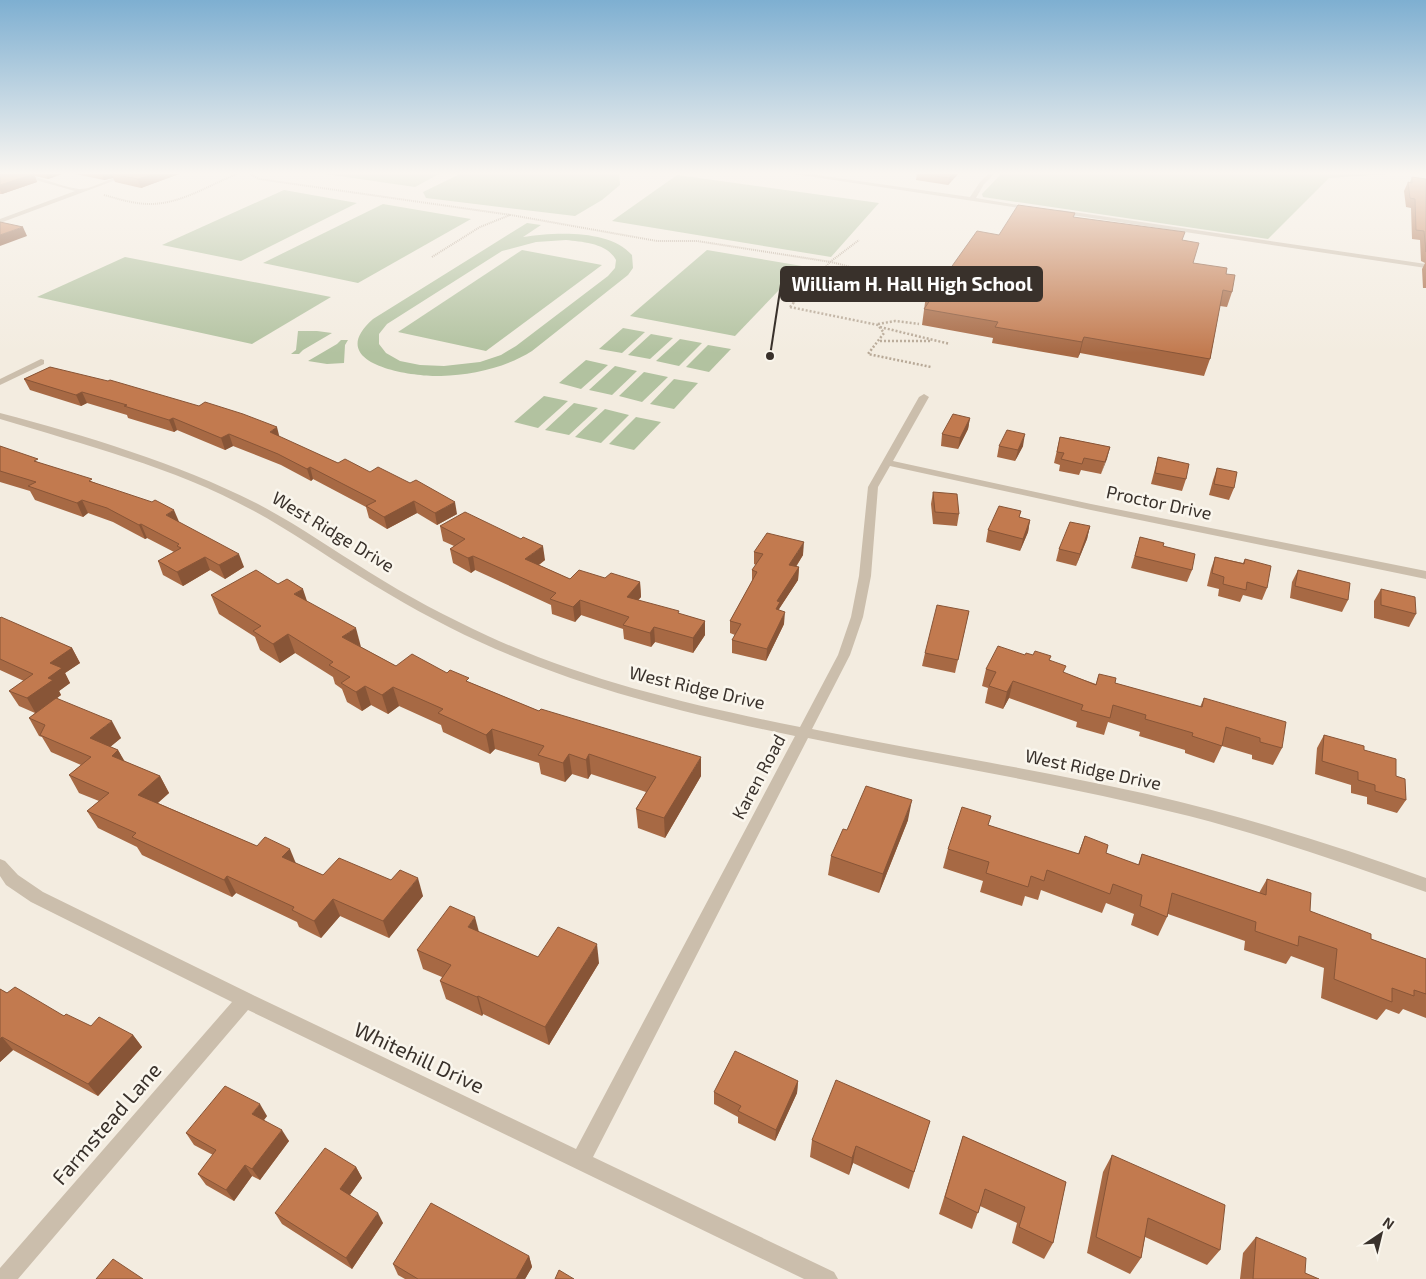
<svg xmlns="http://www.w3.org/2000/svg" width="1426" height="1279" font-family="'Exo 2',sans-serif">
<rect width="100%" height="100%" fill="#f3ece0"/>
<g fill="#b2c2a0" fill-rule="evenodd">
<polygon points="325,174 439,174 415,187"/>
<polygon points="460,174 619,174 620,185 602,200 575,216 426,198 423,192"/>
<polygon points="1001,174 1388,174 1329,178 1268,239 983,197 982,194"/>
<polygon points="677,175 879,203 831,257 612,221"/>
<polygon points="284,190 357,203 241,261 162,245"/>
<polygon points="383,204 471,219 358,283 263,263"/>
<path d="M527,223L541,225L523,237C554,232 610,229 632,255L633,268L628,275L532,351C505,368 472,375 441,376C411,377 322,364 373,319ZM566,240C583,242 607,243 616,260L615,268L608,276L516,346L501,355L480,362L444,366L420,365L400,361L386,353L379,344V334L387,324L502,251L536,242Z"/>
<polygon points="522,250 602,265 486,351 398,332"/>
<polygon points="707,250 802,266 735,336 630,316"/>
<polygon points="125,257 331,297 252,344 37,297"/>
<polygon points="623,328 645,332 622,353 599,349"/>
<polygon points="298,331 317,331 332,333 303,350 299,354 291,354 296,350"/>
<polygon points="651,334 673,338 650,359 628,355"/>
<polygon points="680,339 702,343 679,366 656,361"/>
<polygon points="341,340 348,340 345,345 344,363 327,364 308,361 337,344"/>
<polygon points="708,345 731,349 709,372 686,367"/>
<polygon points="586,360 608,365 581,389 559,383"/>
<polygon points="615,366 637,371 612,395 589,390"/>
<polygon points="644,372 668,377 642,402 619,396"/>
<polygon points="674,379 698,383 674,409 650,404"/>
<polygon points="544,396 568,401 538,428 514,422"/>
<polygon points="574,403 598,408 569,435 545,430"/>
<polygon points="605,409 629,415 601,443 575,437"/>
<polygon points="636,417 661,422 634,450 609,444"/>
</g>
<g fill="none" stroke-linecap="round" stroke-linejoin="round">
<g stroke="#b7a896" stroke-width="2" stroke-dasharray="1 1" stroke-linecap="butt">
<polyline points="250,174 259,179 511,215 657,241 697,241 831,262 925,286"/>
<path d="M104,195C119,199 134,204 150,204C181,204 209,185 237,174"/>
<polyline points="432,257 480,227 510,215"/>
<polyline points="794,302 830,262 859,240"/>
</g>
<g stroke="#b7a896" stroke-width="2.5" stroke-dasharray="2 2" stroke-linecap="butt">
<polyline points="790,307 878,325 884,333 868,354 931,367"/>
<polyline points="790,307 795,301"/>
<polyline points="878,324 895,321 919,324"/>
<polyline points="880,327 950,344"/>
<polyline points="880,341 932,341"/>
</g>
<g fill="#cbbeac" fill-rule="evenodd">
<path d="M14,174C37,174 57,186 79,189C93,190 115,174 132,174L0,223V219L75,191Z"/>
<polygon points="794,174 810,174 970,197 980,182 988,174 994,174 984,184 976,198 1036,208 1033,210"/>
<polygon points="1060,210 1426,264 1426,268 1058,213 1057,212"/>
<polygon points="41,359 44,360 44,364 0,385 0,379"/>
<path d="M924,394L929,397L893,461L1091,504L1426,571V579L1091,510L890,466L878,487L871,576L863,617L850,655L812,729C924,752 1036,769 1147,794C1242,816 1335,845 1426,878V892C1347,864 1270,837 1189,816C1063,784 934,764 808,738L593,1157L834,1272L838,1279H804L248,1010L18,1279H0V1268L232,1002L31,902L6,885L0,876V859L5,861L18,875L43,892L251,994L576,1149L795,736C688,714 580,688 480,642C438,623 398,600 359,576C323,554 289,530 252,510C173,467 85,445 0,419V413C87,436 177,463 258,504C296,524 332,549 369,572C407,596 447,617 488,636C586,681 694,706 800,727L838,655L851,617L859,576L868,487L919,397Z"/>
</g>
</g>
<g fill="#a76944">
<polygon points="0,174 62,174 48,179 35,176 37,182 2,194 0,194"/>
<polygon points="75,174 179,174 141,188 115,182 113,178 104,180"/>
<polygon points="917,174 958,174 948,185 916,180"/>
<polygon points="1412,177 1426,179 1426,288 1423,288 1422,269 1425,263 1421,261 1420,240 1412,239 1411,208 1406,207 1404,191 1408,182 1410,182"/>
<polygon points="1075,213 1074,217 1182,240 1193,263 1226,274 1232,292 1227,307 1220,306 1210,359 1204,376 1080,353 1078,358 992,343 993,338 922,325 926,295 945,276 999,235"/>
<polygon points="50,367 279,437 338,463 457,514 437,525 417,513 387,529 369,518 366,507 313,479 311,481 281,465 233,446 225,450 177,430 174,432 128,418 127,415 87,403 81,406 30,390 24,379"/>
<polygon points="970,418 968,429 958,449 941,446 942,434"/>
<polygon points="1060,437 1110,447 1101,474 1081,470 1079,475 1059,471 1060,465 1054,463"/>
<polygon points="0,446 40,463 93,482 179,522 244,567 225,579 210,570 183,586 163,575 158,561 174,552 147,538 145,539 113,522 88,513 83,517 35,500 30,491 0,482"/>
<polygon points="999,446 1023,446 1015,461 997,457"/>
<polygon points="1158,457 1186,479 1182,491 1151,484"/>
<polygon points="1217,468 1234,488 1229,500 1209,495 1213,480"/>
<polygon points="933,492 959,514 957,526 933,524 931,504"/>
<polygon points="1021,511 1019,517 1030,520 1028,532 1020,551 986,542 988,530"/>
<polygon points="440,526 545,560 539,565 570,579 605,578 640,582 641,597 638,600 680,614 705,621 705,635 693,653 655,642 651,647 624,639 623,629 581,615 575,622 552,614 551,605 475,570 471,573 453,563 450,549 454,546 443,541"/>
<polygon points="1090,526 1087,539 1076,566 1056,561 1059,549"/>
<polygon points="1140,537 1163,546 1192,570 1187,582 1131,568"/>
<polygon points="754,552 803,555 796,567 799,567 798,580 779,609 784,624 766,661 732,653 732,640 735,635 730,633 730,621 752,581 752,570 756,565 754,564"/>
<polygon points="1215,557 1243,563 1245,559 1267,588 1262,600 1243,595 1240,602 1218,596 1219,589 1207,586 1211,569"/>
<polygon points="1298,570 1348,600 1342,612 1290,598 1292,582"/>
<polygon points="278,584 307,601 361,647 396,666 447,673 539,711 701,776 665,838 638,828 636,809 646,792 591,774 588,779 572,774 565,782 541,774 539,763 495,749 490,754 443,732 441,725 399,706 388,714 371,705 362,711 347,702 342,689 335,684 333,677 295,653 280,663 260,650 255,637 219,614 211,595"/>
<polygon points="1381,589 1416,614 1409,627 1374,618 1374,601"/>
<polygon points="969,611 955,673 922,666 925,653"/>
<polygon points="0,618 72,648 80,663 65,673 70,683 59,691 61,695 57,698 121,738 110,747 118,750 124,761 160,776 169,793 158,803 323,875 423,896 389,938 340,916 321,938 299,927 297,922 236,893 232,897 142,855 137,847 98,828 87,811 99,801 79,793 69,775 81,765 51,752 42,737 39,736 29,718 35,713 19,706 9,691 24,681 0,670"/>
<polygon points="1025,655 1050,660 1064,673 1096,684 1099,674 1115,683 1200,707 1204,698 1282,748 1273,765 1252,759 1252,755 1222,746 1214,763 1185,753 1185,750 1139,736 1140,732 1108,722 1104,735 1076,727 1077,722 1009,698 1003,709 985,703 988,688 982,686 986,669"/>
<polygon points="1324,735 1364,750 1396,776 1406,800 1397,813 1367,804 1367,797 1351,793 1351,785 1315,774 1317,748"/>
<polygon points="908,820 879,893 828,875 831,856 847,830"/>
<polygon points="988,825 1078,854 1085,836 1106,853 1138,865 1142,854 1259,893 1267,879 1310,911 1371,939 1426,959 1426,1018 1403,1009 1399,1014 1386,1009 1377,1020 1321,998 1324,968 1291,956 1286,964 1244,950 1245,941 1168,914 1167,917 1158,936 1131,925 1134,914 1106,903 1102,913 1041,890 1038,900 1025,896 1022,906 980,892 983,881 943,868 948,849"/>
<polygon points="479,932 538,957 599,963 549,1045 483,1014 482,1016 446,999 440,981 442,977 423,969 417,950"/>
<polygon points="0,989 7,993 64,1016 91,1026 133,1035 142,1047 98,1096 13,1050 0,1062"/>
<polygon points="798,1081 797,1093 775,1141 738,1123 738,1117 714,1104 714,1092"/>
<polygon points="267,1116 264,1120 289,1141 260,1180 252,1176 234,1201 206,1185 198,1174 213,1155 194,1145 186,1133"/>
<polygon points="930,1121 909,1189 853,1163 849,1175 810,1157 812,1140"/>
<polygon points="963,1136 1066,1182 1053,1243 1044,1259 1012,1243 1017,1223 980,1206 972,1229 939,1214"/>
<polygon points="1112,1155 1220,1250 1207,1265 1145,1237 1141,1258 1130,1274 1087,1253 1103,1172"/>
<polygon points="356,1167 362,1178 350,1195 383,1223 352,1269 282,1224 275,1213"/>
<polygon points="1256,1237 1305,1273 1319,1279 1240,1279 1243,1253"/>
<polygon points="529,1256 532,1267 525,1279 405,1279 398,1275 393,1264"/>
</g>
<g fill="#885537">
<polygon points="34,174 37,182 2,194 0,190 0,185"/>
<polygon points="46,174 62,174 48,179"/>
<polygon points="102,174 112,174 113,178 104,180"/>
<polygon points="153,174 179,174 141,188 138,179"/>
<polygon points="953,174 958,174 948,185 949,178"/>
<polygon points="23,227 27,236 0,246 0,235"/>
<polygon points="1084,337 1080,353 1078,358 1082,342"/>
<polygon points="82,392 87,403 81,406 76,395"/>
<polygon points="173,418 177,430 174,432 169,420"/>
<polygon points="970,418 968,429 958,449 960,438"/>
<polygon points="277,427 280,439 270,432"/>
<polygon points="229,434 233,446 225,450 221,438"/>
<polygon points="1025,434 1023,446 1015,461 1018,450"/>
<polygon points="1110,447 1107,459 1101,474"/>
<polygon points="310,467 313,479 311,481 307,469"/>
<polygon points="82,500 88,513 83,517 77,503"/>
<polygon points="414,501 417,513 387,529 384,517"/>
<polygon points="455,502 457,514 437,525 435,513"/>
<polygon points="174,510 180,524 166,515"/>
<polygon points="1030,520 1028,532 1020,551 1023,539"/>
<polygon points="141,524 147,538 145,539 139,525"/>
<polygon points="1090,526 1087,539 1076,566 1080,554"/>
<polygon points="804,542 803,555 789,577 789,565"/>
<polygon points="543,546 545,560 527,573 525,559"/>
<polygon points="239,554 244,567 225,579 219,565"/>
<polygon points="473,556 475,570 471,573 468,558"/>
<polygon points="205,557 210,570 183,586 177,572"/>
<polygon points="799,567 798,580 779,609 779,615 775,622 777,601"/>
<polygon points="640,582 641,597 628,611 627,597"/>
<polygon points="303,589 309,607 294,594"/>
<polygon points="580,600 581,615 575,622 573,607"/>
<polygon points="785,612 784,624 766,661 767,649"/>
<polygon points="705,621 705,635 693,653 693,638"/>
<polygon points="654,627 655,642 651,647 650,633"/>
<polygon points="356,628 361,647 342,637"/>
<polygon points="288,634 295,653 280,663 273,644"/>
<polygon points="72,648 80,663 65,673 70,683 59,691 61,695 36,714 27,698 50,663"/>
<polygon points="1013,681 1009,698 1003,709 1007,692"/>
<polygon points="365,686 371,705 362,711 356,692"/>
<polygon points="393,687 399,706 388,714 382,695"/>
<polygon points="112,721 121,738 99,756 90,738"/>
<polygon points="492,729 495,749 490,754 486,735"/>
<polygon points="118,750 128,767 112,756"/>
<polygon points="569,754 572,774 565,782 563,763"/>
<polygon points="589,754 591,774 588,779 586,760"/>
<polygon points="701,757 701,776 665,838 664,818"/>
<polygon points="160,776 169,793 147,812 138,795"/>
<polygon points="912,800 908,820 879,893 883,874"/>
<polygon points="290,849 297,866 282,857"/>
<polygon points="227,876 236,893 232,897 224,880"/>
<polygon points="418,878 423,896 389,938 383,921"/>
<polygon points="333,899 340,916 321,938 314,921"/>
<polygon points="475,917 480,936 468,927"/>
<polygon points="597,944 599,963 549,1045 545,1027"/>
<polygon points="478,996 483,1014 482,1016 477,997"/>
<polygon points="133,1035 142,1047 98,1096 88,1084"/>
<polygon points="2,1037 13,1050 0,1062 0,1039"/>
<polygon points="798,1081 797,1093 775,1141 776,1130"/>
<polygon points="260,1104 267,1116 259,1126 252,1114"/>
<polygon points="282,1130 289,1141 260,1180 252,1169"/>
<polygon points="856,1146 853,1163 849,1175 852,1158"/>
<polygon points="245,1165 252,1176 234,1201 226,1190"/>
<polygon points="356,1167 362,1178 346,1200 340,1189"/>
<polygon points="378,1213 383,1223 352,1269 346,1258"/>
<polygon points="529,1256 532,1267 525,1279 516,1279"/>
</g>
<g fill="#c27a4f" stroke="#885537">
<polygon points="0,174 34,174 0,185"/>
<polygon points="112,174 153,174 138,179"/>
<polygon points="924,174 953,174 949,178"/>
<polygon points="1412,177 1426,179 1426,252 1424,231 1416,230 1415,199 1410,198 1408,182 1412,183"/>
<polygon points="1018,205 1075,213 1073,217 1185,232 1182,240 1199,243 1193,263 1227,268 1226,274 1235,275 1232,292 1223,290 1210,359 1084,337 1082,342 995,327 998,322 924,309 933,296 926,295 940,276 945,276 977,231 999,235"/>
<polygon points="0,222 23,227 0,235"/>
<polygon points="50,367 108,381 110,380 199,406 205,402 243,414 277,427 270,432 338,463 345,459 370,472 378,467 410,483 416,480 455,502 435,513 414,501 384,517 366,506 376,501 310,467 307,469 278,454 229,434 221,438 173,418 169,420 124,406 127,405 82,392 76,395 24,379"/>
<polygon points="953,414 970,418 960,438 942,434"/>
<polygon points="1007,430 1025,434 1018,450 999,446"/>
<polygon points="1060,437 1110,447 1105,462 1084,458 1082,464 1061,459 1064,453 1057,452"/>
<polygon points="0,446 38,459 34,461 92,479 89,481 152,502 155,500 174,510 166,515 239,554 219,565 205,557 177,572 158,561 181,548 177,546 179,544 141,524 139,525 107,508 82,500 77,503 28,486 36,482 0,471"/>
<polygon points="1158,457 1189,464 1186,479 1155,473"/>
<polygon points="1217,468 1237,472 1234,488 1214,484"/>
<polygon points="933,492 957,494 959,514 935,512"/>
<polygon points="999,506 1021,511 1019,517 1030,520 1023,539 988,530"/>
<polygon points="465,512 521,539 523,537 543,546 525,559 570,579 579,570 605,578 611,573 640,582 627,597 679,611 678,613 705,621 693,638 654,627 650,633 623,625 629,617 580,600 573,607 550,599 556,593 473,556 468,558 450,549 465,539 440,526"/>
<polygon points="1070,522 1090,526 1080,554 1059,549"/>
<polygon points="767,533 804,542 789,565 799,567 777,601 780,602 776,609 785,612 767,649 732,640 741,624 730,621 757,572 752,570 763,554 754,552"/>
<polygon points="1140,537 1164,543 1163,546 1195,554 1192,570 1135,556"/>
<polygon points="1215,557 1244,564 1245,559 1271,566 1267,588 1247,582 1246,590 1223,584 1224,577 1212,573"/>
<polygon points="256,570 278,584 287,579 303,589 294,594 356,628 342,637 396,666 412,654 447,673 450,670 469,678 466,681 539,711 541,709 701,757 664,818 636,809 656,777 589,754 586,760 569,754 563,763 538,755 544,746 492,729 486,735 438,713 443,709 393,687 382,695 365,686 356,692 341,683 350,677 329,665 333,662 288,634 273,644 253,631 261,626 211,595"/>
<polygon points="1298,570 1350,583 1348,600 1295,586"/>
<polygon points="1381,589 1415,597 1416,614 1381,605"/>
<polygon points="937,605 969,611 958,660 925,653"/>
<polygon points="1,617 72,648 50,663 62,668 48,678 53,680 27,698 9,691 33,674 0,659 0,618"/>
<polygon points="998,646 1025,655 1026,653 1033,655 1035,651 1051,656 1049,660 1066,666 1063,672 1096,685 1099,674 1116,678 1115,683 1202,707 1204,698 1286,722 1282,748 1260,742 1260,738 1226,727 1222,746 1192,736 1193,733 1145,719 1146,715 1113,705 1110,718 1081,710 1083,705 1013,681 1007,692 989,686 996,672 986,669"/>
<polygon points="56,698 112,721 90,738 118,750 112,756 160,776 138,795 257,846 265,837 290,849 282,857 323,875 339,858 391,880 400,870 418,878 383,921 333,899 314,921 292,910 294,907 227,876 224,880 132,837 136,833 87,811 109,793 69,775 91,757 40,735 45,725 29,718"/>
<polygon points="1324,735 1364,746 1364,750 1396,759 1396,776 1405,779 1406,800 1375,791 1375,785 1358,780 1358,772 1322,761"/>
<polygon points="866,786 912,800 883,874 831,856 843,829 847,830"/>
<polygon points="962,807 991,816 988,825 1079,854 1085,836 1108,845 1106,853 1139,865 1142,854 1266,895 1267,879 1311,893 1310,911 1371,934 1371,939 1426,959 1426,994 1414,990 1414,996 1392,988 1392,1002 1334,979 1337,949 1299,936 1298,946 1255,931 1256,922 1172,893 1167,917 1140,906 1142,895 1113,884 1110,894 1047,870 1044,881 1031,876 1028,887 986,873 989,862 948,849"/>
<polygon points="450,906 475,917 468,927 538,957 558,927 597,944 545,1027 478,996 477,997 440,981 451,965 417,950"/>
<polygon points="15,987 64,1016 66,1014 91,1026 99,1017 133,1035 88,1084 2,1037 0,1039 0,989 7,993"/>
<polygon points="735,1051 798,1081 776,1130 738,1111 741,1106 714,1092"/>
<polygon points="836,1080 930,1121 914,1172 856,1146 852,1158 812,1140"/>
<polygon points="225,1086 260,1104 252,1114 282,1130 252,1169 245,1165 226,1190 198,1174 216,1150 186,1133"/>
<polygon points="963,1136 1066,1182 1053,1243 1019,1227 1025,1207 985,1189 978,1213 945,1197"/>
<polygon points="325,1148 356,1167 340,1189 378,1213 346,1258 275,1213"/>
<polygon points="1112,1155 1225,1205 1220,1250 1148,1218 1141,1258 1096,1237"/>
<polygon points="431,1203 529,1256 516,1279 418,1279 393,1264"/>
<polygon points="1256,1237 1306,1258 1305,1273 1319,1279 1253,1279"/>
<polygon points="113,1259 143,1279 96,1279"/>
<polygon points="559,1270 574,1279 555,1279"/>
</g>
<linearGradient id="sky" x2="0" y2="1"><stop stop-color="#7eafd1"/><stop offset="0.49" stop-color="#faf6f1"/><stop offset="1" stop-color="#faf6f1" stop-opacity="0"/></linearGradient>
<rect width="1426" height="353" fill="url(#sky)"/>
<g text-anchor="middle" stroke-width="5" stroke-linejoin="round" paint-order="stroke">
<g font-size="18" fill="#39312b" stroke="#faf6ed">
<text transform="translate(1159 503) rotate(12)" y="6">Proctor Drive</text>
<text transform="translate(333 532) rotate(31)" y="6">West Ridge Drive</text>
<text transform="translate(697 688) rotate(13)" y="6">West Ridge Drive</text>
<text transform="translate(1093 770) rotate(12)" y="6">West Ridge Drive</text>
<text transform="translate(759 777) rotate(-62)" y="6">Karen Road</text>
</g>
<g font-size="21" fill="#39312b" stroke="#faf6ed">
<text transform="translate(419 1058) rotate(25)" y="7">Whitehill Drive</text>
<text transform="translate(107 1124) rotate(-49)" y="7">Farmstead Lane</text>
</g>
</g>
<path fill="none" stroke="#39312b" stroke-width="2" d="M770 356L781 284"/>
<circle fill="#39312b" stroke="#faf6ed" stroke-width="2" cx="770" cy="356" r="5"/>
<rect fill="#39312b" stroke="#39312b" stroke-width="2" x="781" y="267" width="261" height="34" rx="5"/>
<g font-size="19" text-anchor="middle" font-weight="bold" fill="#fff">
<text x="912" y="291">William H. Hall High School</text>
</g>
<g transform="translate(1381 1234) rotate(35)" stroke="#faf6ed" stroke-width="4" paint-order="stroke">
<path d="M0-4L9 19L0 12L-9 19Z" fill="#39312b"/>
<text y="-8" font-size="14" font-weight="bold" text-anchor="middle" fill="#39312b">N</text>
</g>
</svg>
